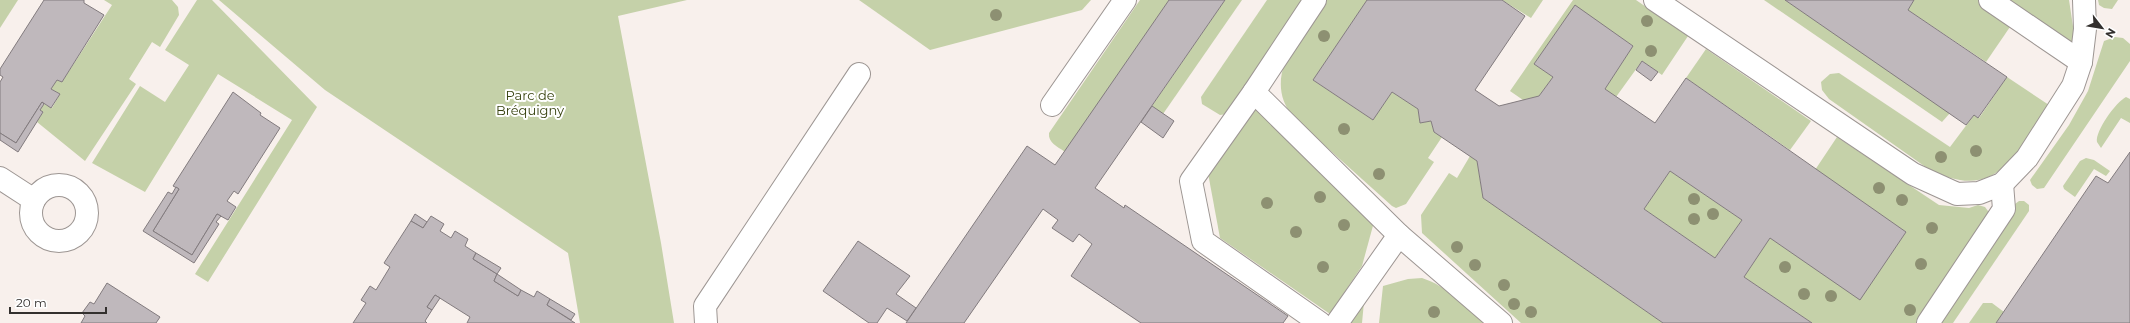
<svg xmlns="http://www.w3.org/2000/svg" width="2130" height="323" font-family="Montserrat,sans-serif">
<rect width="100%" height="100%" fill="#f8f0ec"/>
<g fill="#c5d1a9">
<polygon points="0,0 18,0 0,28"/>
<polygon points="104,0 172,0 178,7 179,15 160,47 152,42 129,79 136,84 85,161 37,122 43,112 40,110 44,104 52,108 60,94 51,89 57,80 62,82 112,5"/>
<polygon points="197,0 212,0 317,107 208,282 195,274 292,120 218,74 145,192 92,163 140,86 165,102 189,65 165,50"/>
<polygon points="219,0 687,0 618,16 661,243 674,323 580,323 568,253 325,90"/>
<polygon points="859,0 1091,0 1082,10 930,50"/>
<path d="M1140,0H1169L1065,152C1057,146 1048,143 1049,133Z"/>
<polygon points="1225,0 1242,0 1163,114 1152,106"/>
<polygon points="1267,0 1304,0 1227,114 1220,115 1202,104 1201,97"/>
<path d="M1325,0H1367L1313,80L1373,120L1392,92L1418,109L1420,123L1431,121L1434,132L1442,137L1428,158L1434,162L1406,204L1396,208L1392,206L1293,117C1260,75 1302,35 1325,0Z"/>
<polygon points="1502,0 1543,0 1531,18"/>
<polygon points="1573,0 1636,0 1688,36 1662,75 1642,61 1616,97 1605,89 1633,46 1575,6 1534,64 1553,77 1539,96 1523,100 1510,91"/>
<polygon points="1764,0 1785,0 1950,113 1942,122"/>
<polygon points="1914,0 1979,0 2012,24 1986,62 1908,10"/>
<polygon points="2001,0 2069,0 2074,33 2072,49"/>
<polygon points="2098,0 2118,0 2112,9 2104,8 2099,5"/>
<polygon points="2115,37 2123,38 2130,44 2130,61 2044,188 2037,189 2032,185 2030,180 2069,125 2088,91 2104,41"/>
<polygon points="1706,49 1811,121 1790,150 1686,78"/>
<path d="M1839,73L1950,147L1974,115L1979,118L2007,77L2049,105C2015,155 1996,205 1927,168L1829,99L1822,90L1821,82L1830,74Z"/>
<path d="M2126,97L2130,99V123L2121,118L2101,148L2097,142C2095,131 2116,102 2126,97Z"/>
<polygon points="1253,108 1257,109 1374,222 1362,266 1330,314 1220,238 1208,173"/>
<polygon points="1837,137 1939,205 1969,208 1978,205 1985,207 1991,215 1918,323 1812,323 1744,277 1770,238 1860,299 1906,232 1815,170"/>
<polygon points="1470,156 1477,161 1483,198 1663,323 1521,323 1422,233 1421,215 1449,173 1457,178"/>
<polygon points="2086,158 2094,160 2110,171 2106,176 2094,169 2075,197 2064,189 2063,186 2080,161"/>
<polygon points="1670,171 1742,220 1715,258 1644,209"/>
<polygon points="2019,201 2024,201 2029,205 2029,211 1953,323 1933,323 2015,204"/>
<path d="M1422,278C1447,286 1464,305 1484,323H1379L1383,286L1408,279Z"/>
<polygon points="1364,302 1362,323 1350,323"/>
<polygon points="1983,303 1992,303 2004,312 1996,323 1969,323"/>
</g>
<g fill="#bfb8bc" stroke="#827b7e" fill-rule="evenodd">
<polygon points="44,0 84,0 84,3 104,15 62,82 57,80 51,89 60,94 51,108 42,102 16,143 0,133 0,82 3,77 0,75 0,69"/>
<polygon points="1169,0 1225,0 1095,188 1124,208 1125,205 1288,316 1283,323 1141,323 1071,276 1092,244 1079,234 1073,242 1052,228 1058,220 1043,209 964,323 906,323 1027,146 1055,165"/>
<path d="M1367,0H1502L1525,16L1475,90L1499,106L1539,96L1553,77L1534,64L1575,5L1633,46L1605,89L1655,123L1686,78L1906,232L1860,300L1770,238L1744,277L1812,323H1663L1483,198L1477,161L1434,132L1431,121L1420,123L1418,109L1392,92L1373,120L1313,80ZM1670,171L1742,220L1715,258L1644,209Z"/>
<polygon points="1785,0 1914,0 1908,10 2007,77 1978,118 1974,115 1966,125"/>
<polygon points="1642,61 1658,72 1651,81 1636,70"/>
<polygon points="233,92 261,113 260,115 280,128 238,194 234,191 227,201 236,207 228,220 217,214 192,255 153,231 179,189 173,186"/>
<polygon points="42,102 44,104 40,110 43,112 18,152 0,140 0,133 16,143"/>
<polygon points="1152,106 1174,121 1163,138 1141,122"/>
<polygon points="2130,152 2130,323 1996,323 2096,176 2108,183"/>
<polygon points="176,187 179,189 153,231 192,255 217,214 221,216 216,222 219,224 194,263 143,231 168,192 172,194"/>
<polygon points="415,214 427,222 423,228 411,221"/>
<polygon points="431,216 444,224 440,231 451,238 455,231 468,239 465,246 476,253 473,259 497,274 494,281 518,296 521,290 534,297 537,291 550,299 547,305 575,323 467,323 470,317 435,295 427,307 432,310 425,321 427,323 353,323 366,303 361,300 370,286 376,290 390,267 384,263 411,221 423,228"/>
<polygon points="858,241 910,276 896,294 916,308 907,321 887,308 877,323 869,323 823,291"/>
<polygon points="476,253 501,268 497,274 473,259"/>
<polygon points="497,274 521,290 518,296 494,281"/>
<polygon points="107,283 160,317 156,323 81,323 85,316 82,313 90,302 94,304"/>
<polygon points="435,295 440,298 432,310 427,307"/>
<polygon points="550,299 575,314 571,320 547,305"/>
</g>
<g fill="none" stroke-linecap="round" stroke-linejoin="round">
<g stroke="#9d9693" stroke-width="24">
<g id="minor">
<polyline points="1315,0 1254,92 1399,235 1501,323"/>
<polyline points="1655,0 1913,174 1957,194 1979,193 2002,184 2027,158 2073,86 2081,62 2085,29 2084,0"/>
<polyline points="1990,0 2081,62"/>
<polyline points="1254,92 1191,181 1203,241 1320,323"/>
<polyline points="1052,105 1125,0"/>
<polyline points="0,178 34,200"/>
<circle cx="59" cy="213" r="28"/>
<polyline points="706,323 705,306 859,74"/>
<polyline points="1337,323 1399,235"/>
<polyline points="1928,323 2004,209 2002,184"/>
</g>
</g>
<use href="#minor" stroke="#fff" stroke-width="22"/>
</g>
<g fill="#8d9072">
<circle cx="996" cy="15" r="6"/>
<circle cx="1647" cy="21" r="6"/>
<circle cx="1324" cy="36" r="6"/>
<circle cx="1651" cy="51" r="6"/>
<circle cx="1344" cy="129" r="6"/>
<circle cx="1976" cy="151" r="6"/>
<circle cx="1941" cy="157" r="6"/>
<circle cx="1379" cy="174" r="6"/>
<circle cx="1879" cy="188" r="6"/>
<circle cx="1320" cy="197" r="6"/>
<circle cx="1694" cy="199" r="6"/>
<circle cx="1902" cy="200" r="6"/>
<circle cx="1267" cy="203" r="6"/>
<circle cx="1713" cy="214" r="6"/>
<circle cx="1694" cy="219" r="6"/>
<circle cx="1344" cy="225" r="6"/>
<circle cx="1932" cy="228" r="6"/>
<circle cx="1296" cy="232" r="6"/>
<circle cx="1457" cy="247" r="6"/>
<circle cx="1921" cy="264" r="6"/>
<circle cx="1475" cy="265" r="6"/>
<circle cx="1323" cy="267" r="6"/>
<circle cx="1785" cy="267" r="6"/>
<circle cx="1504" cy="285" r="6"/>
<circle cx="1804" cy="294" r="6"/>
<circle cx="1831" cy="296" r="6"/>
<circle cx="1514" cy="304" r="6"/>
<circle cx="1910" cy="310" r="6"/>
<circle cx="1434" cy="312" r="6"/>
<circle cx="1531" cy="312" r="6"/>
</g>
<g text-anchor="middle" stroke-width="4" stroke-linejoin="round" paint-order="stroke">
<g font-size="13" fill="#36410e" stroke="#fff">
<text x="530" y="100">Parc de<tspan x="530" dy="15">Bréquigny</tspan></text>
</g>
</g>
<g transform="translate(2102 28) rotate(121)" stroke="#ffffff" stroke-width="3" paint-order="stroke">
<path d="M0-3L7 15L0 10L-7 15Z" fill="#33302e"/>
<text y="-6" font-size="11" font-weight="bold" text-anchor="middle" fill="#33302e">N</text>
</g>
<path d="M10 307v6h96v-6" fill="none" stroke="#33302e" stroke-width="2"/>
<text x="16" y="307" font-size="12" fill="#33302e" stroke="#ffffff" stroke-width="3" paint-order="stroke">20 m</text>
</svg>
